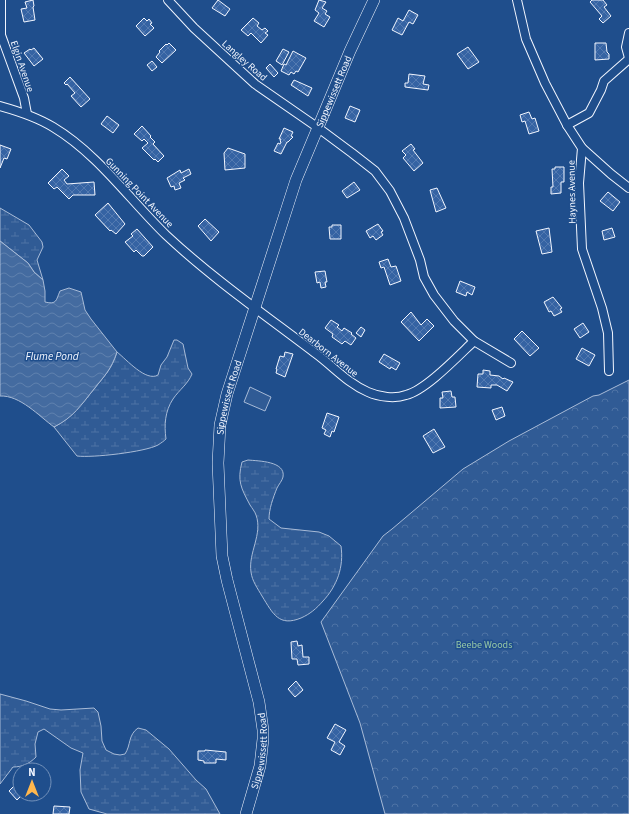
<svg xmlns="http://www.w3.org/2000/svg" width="629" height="814" font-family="'Source Sans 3',sans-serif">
<defs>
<pattern id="forest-crowns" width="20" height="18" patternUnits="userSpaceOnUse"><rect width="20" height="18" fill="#305b95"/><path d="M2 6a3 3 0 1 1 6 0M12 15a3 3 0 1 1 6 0" fill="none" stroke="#4e73a5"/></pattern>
<pattern id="wetland-marsh" width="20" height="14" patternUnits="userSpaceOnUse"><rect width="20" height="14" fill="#305b95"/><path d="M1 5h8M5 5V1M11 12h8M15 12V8" fill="none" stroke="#4e73a5"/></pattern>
<pattern id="water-waves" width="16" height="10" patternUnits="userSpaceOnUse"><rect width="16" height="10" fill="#446ba0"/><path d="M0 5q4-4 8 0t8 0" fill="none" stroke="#5f81ae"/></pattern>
<pattern id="building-cross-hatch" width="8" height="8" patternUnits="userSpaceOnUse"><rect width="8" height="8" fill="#3563a3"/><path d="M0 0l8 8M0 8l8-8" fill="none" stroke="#537ab1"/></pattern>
</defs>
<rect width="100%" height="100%" fill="#1f4e8c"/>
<polygon fill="#305b95" stroke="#a8bbd7" points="250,387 271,397 265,411 244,402"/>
<polygon fill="url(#forest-crowns)" stroke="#a8bbd7" points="629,380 629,814 385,814 360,723 321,622 383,536 392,529 463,469 509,441 593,396 599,395"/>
<g fill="url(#wetland-marsh)" stroke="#a8bbd7">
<polygon points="0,208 29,225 42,242 43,247 37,260 43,280 34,272 28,263 0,241"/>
<path d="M174,340H177L183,344L188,368L192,374C188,384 179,390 173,399C165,411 164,425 166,439C164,441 161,443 158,445C145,452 92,458 77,456L54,427C73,417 81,405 94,389C105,375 111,370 117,352C127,360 146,382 158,375L161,365L167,357Z"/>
<path d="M248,460C258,461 286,461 283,477C282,481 279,484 277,488C273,498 269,509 269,519L281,528L319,532L329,536L341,546C344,567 337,586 323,601C316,609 310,614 301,618C279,627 273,614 262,596C258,589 252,581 251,572C248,553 263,534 256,515C255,512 252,508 250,505C241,488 237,481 242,462Z"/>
<path d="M0,694L26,701L50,709L61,710L94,708L98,712L101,726L102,741L106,750L114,754L120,755L125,754C131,745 128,735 138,728L146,730L169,749L196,780L206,789L220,814H107L89,809L81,792L80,770L83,753L71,748L44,729L38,732L35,744L36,757C29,764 22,767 13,767L0,784Z"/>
</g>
<path fill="url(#water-waves)" stroke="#a8bbd7" d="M0,241L28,263L34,272L43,280L45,291V302C57,305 56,300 60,291L69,288L81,292L85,310L91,319L117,352C111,370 105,375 94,389C81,405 74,417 54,427C39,416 20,395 0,396Z"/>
<g fill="url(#building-cross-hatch)" stroke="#f2f6ff">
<polygon points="33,0 34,6 33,7 35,20 24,22 21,9 27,8 25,2"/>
<polygon points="218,0 230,9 225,16 212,8"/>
<polygon points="319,0 326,2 322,8 327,11 325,14 330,17 324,27 314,21 319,13 315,10"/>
<polygon points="592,0 603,0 607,5 604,7 611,16 603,23 599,19 602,16 590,2"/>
<polygon points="409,10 418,15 413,24 409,22 402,35 392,30 398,18 403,21"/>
<polygon points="144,18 147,21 149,19 152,23 150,24 154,28 145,36 136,26"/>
<polygon points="253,18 259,23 257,26 262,30 265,28 268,31 265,33 268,35 261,43 251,33 248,36 241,30"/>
<polygon points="169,43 176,50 162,63 156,57 160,52 159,51 166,44 167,45"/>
<polygon points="595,43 606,43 607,52 609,54 609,59 595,60"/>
<polygon points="468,47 479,62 468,69 457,54"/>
<polygon points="34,48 43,59 34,66 24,53 30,49 31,50"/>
<polygon points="283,49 289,52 282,65 276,61"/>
<polygon points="293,51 306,58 298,72 296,71 294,74 291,72 289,75 281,71 284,64 286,65"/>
<polygon points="152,61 157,67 152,71 147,65"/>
<polygon points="270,64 278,73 274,77 266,68"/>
<polygon points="409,74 425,76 423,84 429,85 428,90 405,87 405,83 408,83"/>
<polygon points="70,77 90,99 81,107 71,96 75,93 67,84 66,85 64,83"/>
<polygon points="294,80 312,88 308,96 291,85"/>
<polygon points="350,106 360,110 355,122 345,118"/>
<polygon points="529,112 532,119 535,118 539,131 529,134 525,121 522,122 520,115"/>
<polygon points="107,116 119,125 113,133 101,124"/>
<polygon points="142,126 151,136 150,137 155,142 153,144 164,156 158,162 155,159 154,160 142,148 148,143 144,139 142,141 134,134"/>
<polygon points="284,128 293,132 291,136 293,137 288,142 287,142 281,154 274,151 278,143 280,144 281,142 280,141 281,139 279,139"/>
<polygon points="411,144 415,149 413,150 423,163 414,171 403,158 406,155 402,151"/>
<polygon points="0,145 11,149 7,159 4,158 0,168"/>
<polygon points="228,148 245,154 245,168 225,170 224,153"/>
<polygon points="555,167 564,167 564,182 561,182 561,193 551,194 551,187 553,187 552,169 555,169"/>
<polygon points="62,169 69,176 64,180 67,184 94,182 95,195 73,195 69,199 57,187 54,189 48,183"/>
<polygon points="189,169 191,174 183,178 185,180 179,183 181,188 175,190 174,186 171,187 167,178 180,170 181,173"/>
<polygon points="354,182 360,190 347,198 342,191"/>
<polygon points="437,188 446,208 436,212 430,190"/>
<polygon points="608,192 620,202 613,211 600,201"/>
<polygon points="108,203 125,224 116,234 111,230 110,231 95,215"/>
<polygon points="205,219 219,232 211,241 198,226"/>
<polygon points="378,224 383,231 381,232 383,235 376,240 373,236 370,238 366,231"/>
<polygon points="332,225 341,225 341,239 330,239 329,227 332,227"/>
<polygon points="549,228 552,252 542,254 536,231"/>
<polygon points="612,228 615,237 604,240 602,231"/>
<polygon points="137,229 153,247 144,256 142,256 136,250 134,252 125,242 133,236 131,234"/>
<polygon points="388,259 391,267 396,266 401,281 390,285 384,267 381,268 379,262"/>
<polygon points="325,271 327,282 325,282 326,287 321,288 320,282 317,283 315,272"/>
<polygon points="460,281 475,287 472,295 467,292 466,296 456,292"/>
<polygon points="553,297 562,308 560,309 562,312 554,316 551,311 549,312 544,302"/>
<polygon points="411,312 421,325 427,319 434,326 419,341 401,322"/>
<polygon points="331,320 339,325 337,327 342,331 344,328 352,333 351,334 356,338 351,345 345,341 342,344 332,337 333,334 325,328"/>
<polygon points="583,323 589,332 580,338 574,329"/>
<polygon points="361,327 365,330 361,337 356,333"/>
<polygon points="522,331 539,348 530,356 514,339"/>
<polygon points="582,348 595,355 589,366 576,359"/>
<polygon points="285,352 293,354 285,377 276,373 277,369 276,369 280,356 284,357"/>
<polygon points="384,354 400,363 396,370 391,367 390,369 379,362"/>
<polygon points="483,370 490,371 490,375 499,376 503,379 504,378 513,382 507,391 497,385 491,385 491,388 477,387 478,374 483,374"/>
<polygon points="451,391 452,397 455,397 456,407 440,408 440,398 443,398 442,392"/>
<polygon points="502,407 505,416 496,420 492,410"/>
<polygon points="327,413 339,417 334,432 332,431 330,437 324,434 326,430 322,428"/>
<polygon points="434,429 445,447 433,453 423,436"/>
<polygon points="297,641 298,646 302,645 303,657 309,657 309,664 298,665 297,659 292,659 291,642"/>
<polygon points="296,681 303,690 295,697 288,689"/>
<polygon points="335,724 346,730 339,742 345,746 340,755 331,750 335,742 327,738"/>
<polygon points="205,750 226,752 226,760 216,759 216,763 204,763 204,761 198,760 198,751 205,751"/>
<polygon points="20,777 20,794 23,794 17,800 9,791 17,783 16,781"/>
<polygon points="54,806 70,807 69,814 53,814"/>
</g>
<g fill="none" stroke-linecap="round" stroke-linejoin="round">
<g stroke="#f2f6ff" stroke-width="10">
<g id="street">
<polyline points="1,0 1,35 24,98 27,114"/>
<polyline points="168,0 194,28 255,84 317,127 352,153 375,171 390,191 404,218 420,260 424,277 434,295 454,321 474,341 511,363"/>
<polyline points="517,0 526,39 545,83 567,125 582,148 579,183 582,249 602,308 608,333 609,371"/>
<polyline points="629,33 626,47 629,58"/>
<path d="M0,106C18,111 37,117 53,127C98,154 129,199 166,235C212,278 265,315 315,353C333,366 347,383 368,392C379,397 395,399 406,395C426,390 458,356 474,341"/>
<polyline points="567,125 589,113 601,90 604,81 629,59"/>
<polyline points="582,148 611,174 629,188"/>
</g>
</g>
<g stroke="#f2f6ff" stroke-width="12">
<g id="secondary">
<path id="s1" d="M246,814L260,766L263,739V730L259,702L227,580L222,556L218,463L220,425L227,394L238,360L296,180L350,51L374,0"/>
</g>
</g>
<use href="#street" stroke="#1f4e8c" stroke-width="8"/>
<use href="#secondary" stroke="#1f4e8c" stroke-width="11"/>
</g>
<g text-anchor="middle" stroke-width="3" stroke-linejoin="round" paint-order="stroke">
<g font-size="10" fill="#f2f6ff" stroke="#1f4e8c">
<text transform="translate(245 60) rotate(41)" y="4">Langley Road</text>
<text transform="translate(23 66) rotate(71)" y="4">Elgin Avenue</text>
<text dy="4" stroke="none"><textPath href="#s1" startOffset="749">Sippewissett Road</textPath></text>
<text transform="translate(140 192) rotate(46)" y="4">Gunning Point Avenue</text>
<text transform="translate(571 192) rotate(-91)" y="4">Haynes Avenue</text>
<text transform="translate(329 352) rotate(38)" y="4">Dearborn Avenue</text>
<text dy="4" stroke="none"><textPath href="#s1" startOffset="425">Sippewissett Road</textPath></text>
<text dy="4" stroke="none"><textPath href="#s1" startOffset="65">Sippewissett Road</textPath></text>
</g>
<g font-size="10" fill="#97c8a6" stroke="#1f4e8c">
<text x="484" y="648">Beebe Woods</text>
</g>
<g font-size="11" font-style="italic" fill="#f2f6ff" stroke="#1f4e8c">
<text x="52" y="360">Flume Pond</text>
</g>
</g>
<g transform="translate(32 782)"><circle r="19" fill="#1f4e8c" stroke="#7391ba"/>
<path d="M0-3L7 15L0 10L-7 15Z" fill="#ffb74d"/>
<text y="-6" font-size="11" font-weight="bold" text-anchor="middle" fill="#f2f6ff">N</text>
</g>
</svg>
